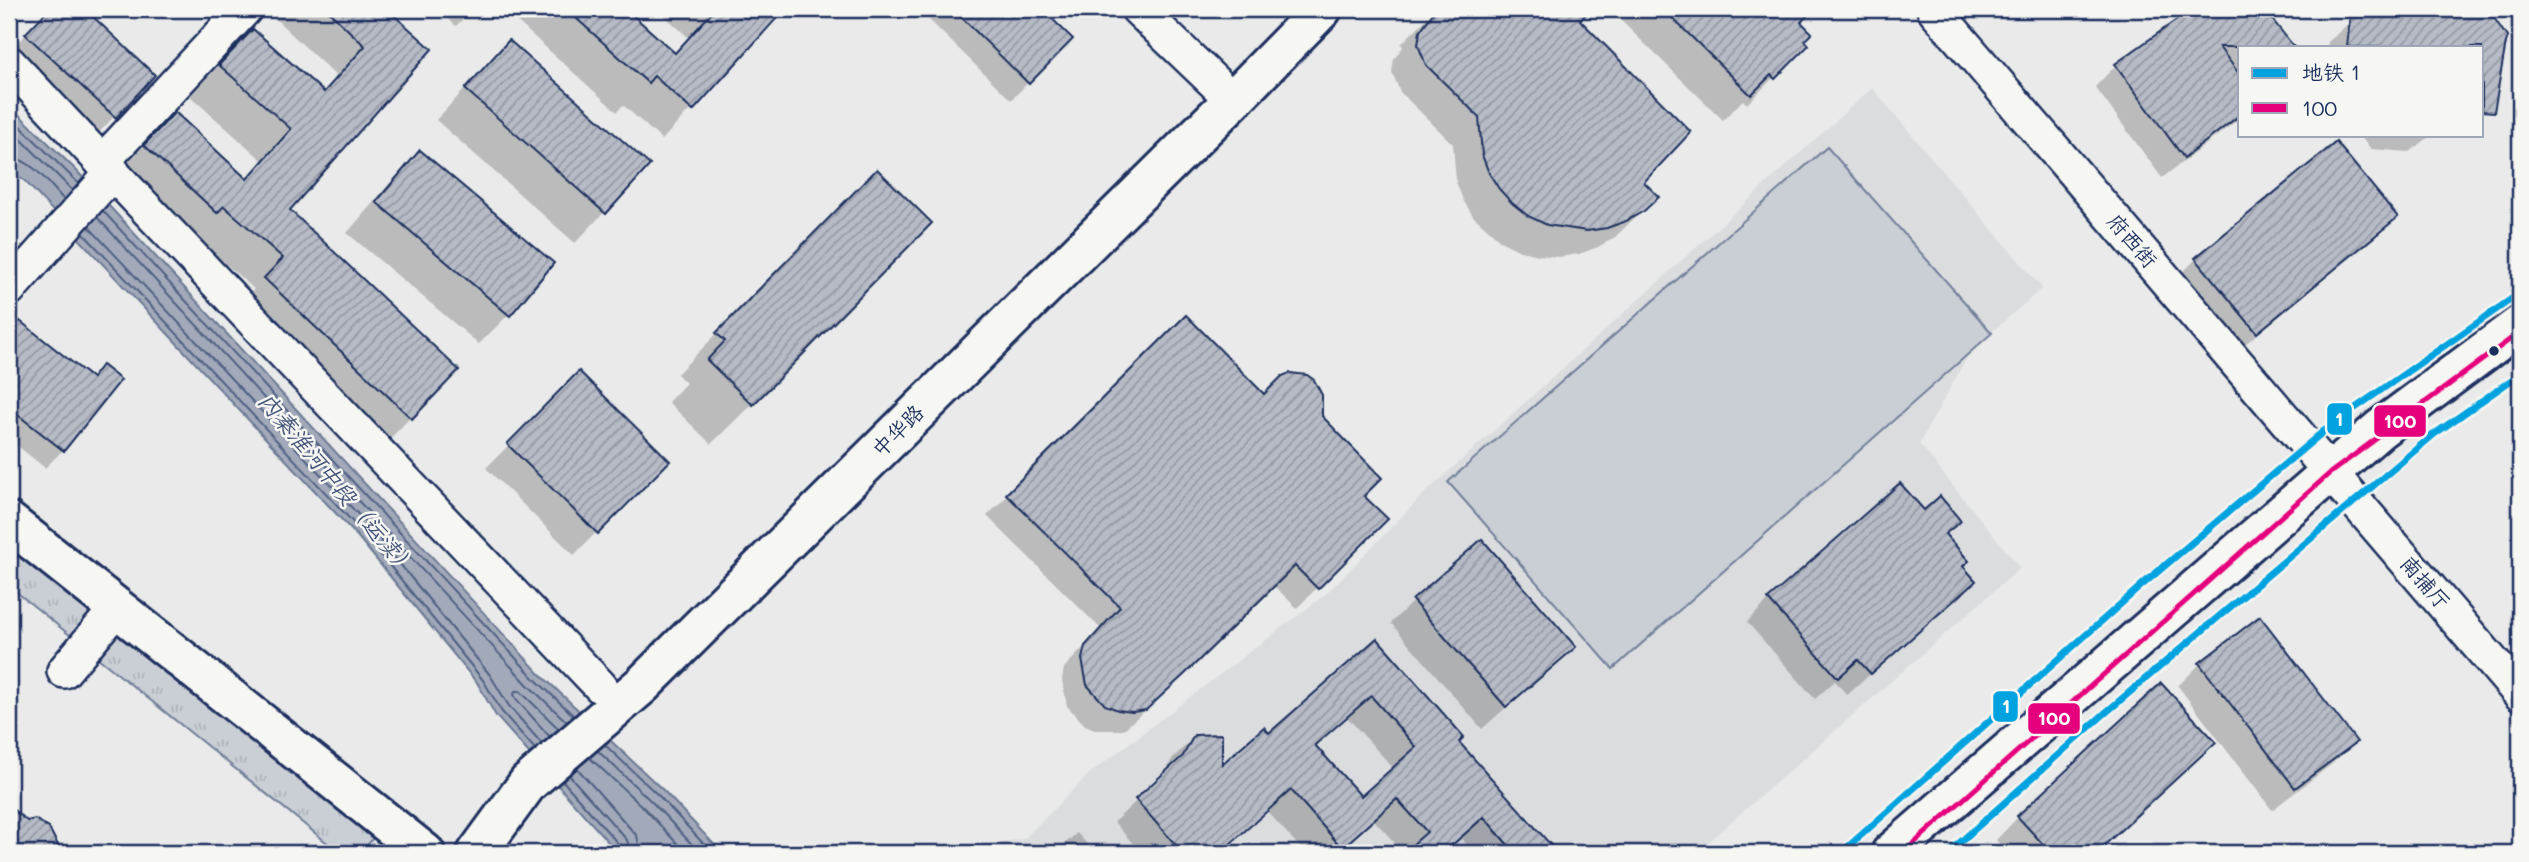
<svg xmlns="http://www.w3.org/2000/svg" width="2529" height="862" font-family="Mali,'LXGW WenKai TC',sans-serif">
<defs>
<pattern id="grass-tufts" width="24" height="20" patternUnits="userSpaceOnUse" patternTransform="scale(1.75)"><rect width="24" height="20" fill="#caced5"/><path d="M3 7l-1-3M5 7V3M7 7l1-3M15 17l-1-3M17 17v-4M19 17l1-3" fill="none" stroke="#adb1b9"/></pattern>
<pattern id="building-hatch" width="6" height="6" patternUnits="userSpaceOnUse" patternTransform="scale(1.75)"><rect width="6" height="6" fill="#b6bbc6"/><path d="M-1 1l2-2M0 6l6-6M5 7l2-2" fill="none" stroke="#9398a4"/></pattern>
</defs>
<rect width="100%" height="100%" fill="#e9eae9"/>
<filter id="ink" filterUnits="userSpaceOnUse"><feTurbulence type="fractalNoise" baseFrequency=".0143" numOctaves="2"/><feDisplacementMap in="SourceGraphic" scale="14" xChannelSelector="R" yChannelSelector="G"/><feConvolveMatrix kernelMatrix="1 2 1 2 8 2 1 2 1" color-interpolation-filters="sRGB"/></filter>
<g filter="url(#ink)">
<polygon fill="#dadcde" points="1872,88 2042,288 1971,350 1919,444 2020,568 1696,853 978,853 971,846 1024,839 1089,774 1326,594 1423,495"/>
<g fill="url(#grass-tufts)" stroke="#727e9a" stroke-width="2">
<polygon points="9,545 373,838 361,853 337,853 331,846 9,586"/>
<polygon points="1484,817 1515,853 1443,853"/>
</g>
<polygon fill="#caced5" stroke="#727e9a" stroke-width="2" points="1827,147 1992,333 1613,669 1448,482"/>
<polygon fill="#a2aaba" stroke="#6c7995" stroke-width="2" points="9,105 75,169 540,674 664,791 722,853 618,853 496,716 478,684 358,537 25,181 9,171"/>
<g fill="#0003" fill-rule="evenodd">
<polygon points="51,9 82,9 152,75 85,148 9,52"/>
<polygon points="265,9 386,9 429,49 288,210 456,370 381,448 235,309 254,289 193,235 116,176 145,144 245,180 262,160 190,96 223,61 322,93 337,77"/>
<polygon points="437,9 473,9 456,26"/>
<polygon points="514,9 624,9 674,54 688,37 657,9 775,9 780,12 662,140 623,105 617,112 509,14"/>
<polygon points="918,9 1040,9 1071,39 1011,100"/>
<polygon points="1436,9 1590,9 1578,21 1641,182 1656,197 1615,237 1598,247 1579,254 1559,257 1539,255 1520,251 1502,242 1473,216 1463,200 1456,182 1453,144 1400,92 1392,72 1394,59 1403,47 1401,44"/>
<polygon points="1609,9 1808,9 1810,10 1798,22 1806,45 1747,104 1743,100 1723,120"/>
<polygon points="2195,9 2262,9 2292,47 2240,47 2240,118 2162,178 2095,87 2116,65"/>
<polygon points="2364,9 2486,9 2505,37 2498,79 2482,95 2482,47 2327,47 2328,42"/>
<polygon points="509,42 648,166 575,243 436,120"/>
<polygon points="2359,135 2432,135 2409,152 2371,149"/>
<polygon points="2336,145 2395,217 2373,239 2233,354 2173,282 2196,259"/>
<polygon points="420,153 509,314 479,344 347,233 390,183"/>
<polygon points="837,212 752,404 711,444 668,402 686,383 677,374"/>
<polygon points="1186,317 1264,396 1320,417 1362,496 1385,519 1297,608 1273,585 1163,694 1123,730 1097,730 1085,725 1067,706 1062,680 1064,668 1101,629 987,516"/>
<polygon points="20,324 91,379 102,367 118,380 63,450 45,468 9,439 9,335"/>
<polygon points="579,374 667,461 574,555 486,468"/>
<polygon points="1944,535 1961,566 1974,581 1847,695 1835,681 1815,699 1747,622 1769,600"/>
<polygon points="1413,601 1573,647 1482,729 1391,623"/>
<path d="M1376,641L1457,742L1556,853H1474L1461,838L1444,853H1404L1374,820L1336,853H1305L1267,811L1220,853H1141L1114,822L1164,775L1172,759L1195,736L1221,768L1269,735ZM1347,717L1394,769L1360,798L1314,746Z"/>
<polygon points="2200,664 2354,741 2332,764 2272,810 2178,686"/>
<polygon points="2191,765 2095,853 2008,853 1996,840 2018,817"/>
<polygon points="1077,833 1095,853 1054,853"/>
</g>
<g fill="none" stroke-linecap="round" stroke-linejoin="round">
<g stroke="#516083" stroke-width="2">
<polyline points="9,115 78,183"/>
<polyline points="9,127 72,190"/>
<path d="M9,157C32,159 49,184 64,200"/>
<polyline points="103,211 535,679 574,716"/>
<polyline points="97,217 528,685 567,722"/>
<polyline points="89,227 370,527 490,675 509,706 542,744"/>
<polyline points="83,233 363,533 483,680 502,712 535,749"/>
<polyline points="550,737 517,700 514,695 515,691 520,691 559,729"/>
<polyline points="605,745 659,796 712,853"/>
<polyline points="598,751 652,802 700,853"/>
<polyline points="590,758 645,809 686,853"/>
<polyline points="577,768 637,836 641,853"/>
<polyline points="569,775 627,840 631,853"/>
<polyline points="563,781 620,846 622,853"/>
</g>
</g>
<g fill="url(#building-hatch)" stroke="#1b2f5e" stroke-width="2" fill-rule="evenodd">
<polygon points="49,9 85,9 155,75 116,118 25,34"/>
<polygon points="326,9 387,9 432,49 290,210 459,370 412,419 264,278 283,258 224,206 217,213 144,145 175,112 247,179 291,129 219,65 253,29 324,92 365,46"/>
<polygon points="566,9 626,9 675,53 715,9 785,9 693,111 654,76 648,83"/>
<polygon points="953,9 1042,9 1073,39 1029,84"/>
<polygon points="1436,9 1592,9 1580,20 1691,132 1644,182 1659,197 1644,211 1626,221 1607,228 1587,231 1547,225 1528,216 1512,203 1499,189 1489,173 1482,155 1479,117 1426,65 1418,45 1420,31"/>
<polygon points="1663,9 1814,9 1801,22 1812,33 1805,40 1809,45 1775,79 1771,75 1751,95"/>
<polygon points="2192,9 2264,9 2294,47 2219,47 2240,75 2240,115 2184,158 2115,64"/>
<polygon points="2361,9 2488,9 2507,37 2494,112 2482,111 2482,47 2347,47 2350,18"/>
<polygon points="509,40 650,165 606,214 465,89"/>
<polygon points="2336,142 2398,217 2257,333 2195,258"/>
<polygon points="420,150 554,263 510,316 376,202"/>
<polygon points="877,169 932,223 753,405 707,360 725,341 716,333"/>
<polygon points="1186,315 1264,394 1282,376 1290,373 1307,375 1314,380 1322,395 1322,416 1382,478 1364,496 1388,519 1318,589 1295,566 1186,673 1146,710 1132,712 1118,710 1105,705 1087,685 1082,659 1085,646 1120,607 1006,494"/>
<polygon points="20,321 92,378 102,365 121,380 64,451 9,408 9,335"/>
<polygon points="579,371 670,461 598,534 507,444"/>
<polygon points="1900,483 1924,510 1940,496 1961,521 1945,534 1969,561 1963,566 1976,581 1871,674 1858,660 1838,678 1768,599"/>
<polygon points="1482,539 1576,647 1506,707 1412,600"/>
<polygon points="2260,616 2357,742 2295,788 2199,663"/>
<path d="M1377,638L1464,737L1459,742L1558,853H1515L1484,817L1443,853H1403L1427,832L1397,799L1342,848L1291,790L1220,853H1183L1135,799L1183,756L1194,735L1222,734V764L1264,727L1269,733ZM1371,696L1416,747L1361,796L1315,745Z"/>
<polygon points="2161,683 2216,742 2096,853 2051,853 2017,816"/>
<polygon points="9,806 27,821 35,819 49,828 62,853 9,853"/>
</g>
<g fill="none" stroke-linecap="round" stroke-linejoin="round">
<g stroke="#1b2f5e" stroke-width="38">
<g id="street">
<polyline points="245,9 102,162 601,687"/>
<polyline points="1138,9 1233,100"/>
<polyline points="1934,9 2520,694"/>
<polyline points="9,63 102,162"/>
<polyline points="9,289 113,172"/>
<polyline points="64,671 117,608"/>
</g>
</g>
<g stroke="#1b2f5e" stroke-width="44">
<g id="secondary">
<polyline points="9,522 425,853"/>
<polyline points="477,853 528,783 642,685 1233,100 1322,9"/>
</g>
</g>
<g stroke="#1b2f5e" stroke-width="44">
<polyline id="primary" points="1891,853 2380,429 2520,325"/>
</g>
<use href="#street" stroke="#f6f6f2" stroke-width="33"/>
<use href="#secondary" stroke="#f6f6f2" stroke-width="38"/>
<use href="#primary" stroke="#f6f6f2" stroke-width="38"/>
<g stroke="#f6f6f2" stroke-width="10">
<polyline id="bus-1" points="1903,853 2330,473 2520,332"/>
</g>
<use href="#bus-1" stroke="#e5007d" stroke-width="5"/>
<g stroke="#f6f6f2" stroke-width="12">
<g id="metro-1">
<polyline points="1841,853 2142,585 2331,425 2520,293"/>
<polyline points="1948,853 2104,714 2433,435 2520,374"/>
</g>
</g>
<use href="#metro-1" stroke="#00a2df" stroke-width="7"/>
</g>
</g>
<circle fill="#1b2f5e" stroke="#f6f6f2" stroke-width="2.5" cx="2494" cy="351" r="6"/>
<g text-anchor="middle" stroke-width="5" stroke-linejoin="round" paint-order="stroke">
<g font-size="21" fill="#1b2f5e" stroke="#f6f6f2">
<text transform="translate(2132 241) rotate(49)" y="7">府西街</text>
<text transform="translate(898 431) rotate(-45)" y="7">中华路</text>
<text transform="translate(2425 583) rotate(49)" y="7">南捕厅</text>
</g>
<g font-size="23" font-style="italic" fill="#44547a" stroke="#f6f6f2">
<text transform="translate(337 484) rotate(50)" y="8">内秦淮河中段（运渎）</text>
</g>
</g>
<g stroke="#f6f6f2" stroke-width="2.5">
<rect x="2326" y="402" width="27" height="34" rx="7" fill="#00a2df"/>
<rect x="2373" y="404" width="54" height="34" rx="7" fill="#e5007d"/>
<rect x="1992" y="690" width="27" height="33" rx="7" fill="#00a2df"/>
<rect x="2027" y="702" width="54" height="33" rx="7" fill="#e5007d"/>
</g>
<g font-size="19" text-anchor="middle" font-weight="bold" fill="#fff">
<text x="2339" y="426">1</text>
<text x="2400" y="428">100</text>
<text x="2006" y="713">1</text>
<text x="2054" y="725">100</text>
</g>
<rect width="2529" height="862" fill="none" stroke="#f6f6f2" stroke-width="35"/>
<rect x="18" y="18" width="2494" height="827" fill="none" stroke="#1b2f5e" stroke-width="2.5" filter="url(#ink)"/>
<rect x="2238" y="46" width="245" height="91" fill="#f6f6f2" stroke="#9ea6b7" stroke-width="2"/>
<rect x="2252" y="68" width="35" height="10" fill="#00a2df" stroke="#9ea6b7" stroke-width="2"/>
<text x="2302" y="80" font-size="21" fill="#1b2f5e">地铁 1</text>
<rect x="2252" y="103" width="35" height="10" fill="#e5007d" stroke="#9ea6b7" stroke-width="2"/>
<text x="2302" y="116" font-size="21" fill="#1b2f5e">100</text>
</svg>
